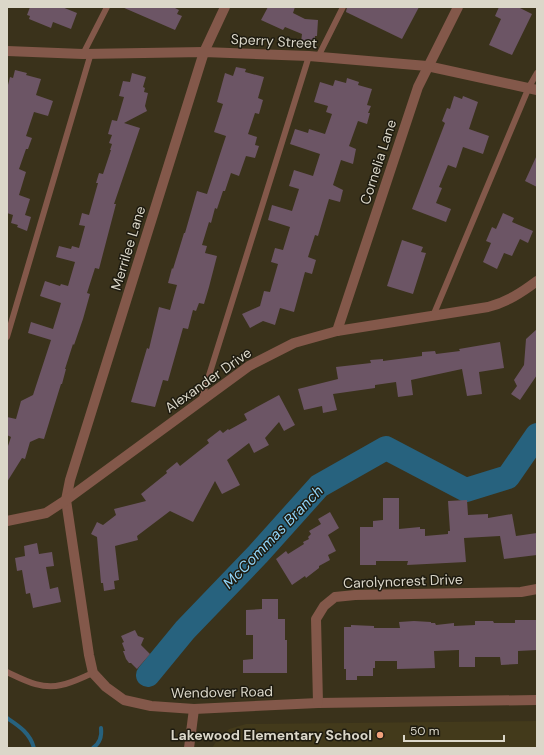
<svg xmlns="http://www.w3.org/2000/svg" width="544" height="755" font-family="'DM Sans',sans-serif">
<rect width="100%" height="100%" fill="#3a321b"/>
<polygon fill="#433a1b" points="537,721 537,748 212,748 217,740 229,729 246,724"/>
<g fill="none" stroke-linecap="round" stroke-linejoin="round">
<g stroke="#27627e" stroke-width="4">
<path d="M7,718C19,726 30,733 34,748"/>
<path d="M93,748C100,743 102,736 101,728"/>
</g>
<polyline stroke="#27627e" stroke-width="24" points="148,675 185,630 258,554 319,486 386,448 466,490 508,477 537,435"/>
</g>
<g fill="#6c5565">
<polygon points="30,7 62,7 77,13 71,29 53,22 51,28 29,19 30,16 27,15"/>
<polygon points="122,7 173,7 179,10 177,14 182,16 175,30"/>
<polygon points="268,7 295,7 293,13 305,19 318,20 317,36 315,36 314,43 301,42 302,34 285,27 283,30 261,20"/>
<polygon points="347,7 419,7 402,39 346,12"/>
<polygon points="499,7 518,7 532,14 512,55 489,45 501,19 495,16"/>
<polygon points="236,67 246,69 245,72 264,77 258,98 263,100 259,114 255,113 248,134 257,137 255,145 259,146 255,158 246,156 239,176 231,173 225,191 223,191 217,209 215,208 211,223 209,222 202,245 207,246 205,253 217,256 209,287 204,304 199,303 196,311 193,310 188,329 183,328 168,381 163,380 155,407 131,402 147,348 149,349 159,307 170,310 177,285 168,283 172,268 173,269 184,233 185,233 197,191 207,194 222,148 226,136 214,132 223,104 217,102 225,73 233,76"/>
<polygon points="15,70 27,73 26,75 41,79 36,95 53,101 48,116 34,112 26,136 32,138 28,149 26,149 19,169 26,172 19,195 30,199 25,215 31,217 27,231 17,227 18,225 11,223 13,215 7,213 7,89 10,77 13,78"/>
<polygon points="132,73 146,77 143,87 145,88 144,92 148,93 145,106 147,111 124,123 140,128 114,204 116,204 99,269 95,268 87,293 90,294 83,319 74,345 73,344 65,369 66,369 62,384 61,384 44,439 39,438 30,442 25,459 22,458 7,482 7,449 11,437 7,435 7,417 16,419 21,401 33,395 51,340 28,333 31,322 53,329 61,303 40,296 45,281 60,286 61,284 68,286 75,262 56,257 59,246 71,249 72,246 79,248 85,226 79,225 82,213 89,215 98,183 96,183 99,173 103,174 111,150 110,150 112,144 109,143 112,135 108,134 112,120 117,121 124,97 119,96 123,81 130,82"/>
<polygon points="347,78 359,82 358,85 372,89 367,105 371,106 368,113 370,113 367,124 358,121 349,146 356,149 353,164 341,160 333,185 343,190 340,202 329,199 318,236 315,235 308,257 316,260 312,274 305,272 294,312 280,308 275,325 263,321 250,328 242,314 260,306 264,291 270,292 278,264 271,262 275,248 283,250 290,227 268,220 272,205 292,211 299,189 289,186 294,170 313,176 320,154 290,144 295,129 308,133 309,129 325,134 332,114 326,112 328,106 314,102 320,82 333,86 335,80 346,83"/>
<polygon points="454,96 462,99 463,96 478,102 469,129 489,136 483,154 463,147 456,168 448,165 439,187 442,188 436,203 451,209 446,222 412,209 445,123 442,121 447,108 450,109"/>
<polygon points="537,155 537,187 525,181"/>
<polygon points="503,213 514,218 512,222 533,231 528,243 520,239 512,256 504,253 497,269 483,262 491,243 486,241 492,227 496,229"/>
<polygon points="402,240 423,247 421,252 426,253 413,294 387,286"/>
<polygon points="537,329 537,375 520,400 511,394 517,386 514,380 524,365 526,339"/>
<polygon points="500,342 504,368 479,372 482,394 467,396 462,369 411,380 413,395 398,397 396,382 375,385 375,388 333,394 337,410 323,413 322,406 304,410 298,389 338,379 336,367 371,363 370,360 383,359 383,361 422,356 422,352 435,351 436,354 460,351 459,349"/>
<polygon points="279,395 295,425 284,431 279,422 265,438 269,445 254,453 249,443 227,460 240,485 222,494 215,481 193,522 170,511 137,536 138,540 115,546 119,580 114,581 115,589 104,591 103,583 101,583 97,537 91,534 97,522 103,525 116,515 114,509 146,501 141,494 167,473 166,471 177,462 180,466 209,443 207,440 220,430 223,433 228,429 229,430 247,420 244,414"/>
<polygon points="383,498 399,498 399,529 420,527 420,529 425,529 425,536 448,534 448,531 450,531 448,501 467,500 468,515 488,514 488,518 512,514 516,536 537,533 537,555 504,559 500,536 464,538 466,562 407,565 408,561 376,561 376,565 360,565 360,527 373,527 373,521 383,520"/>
<polygon points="330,512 339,528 328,535 336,551 328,555 330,560 319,566 319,568 306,578 305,576 292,585 276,559 286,551 288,554 304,544 303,542 309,539 308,537 311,534 309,531 321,524 318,519"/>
<polygon points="37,543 39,554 52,552 54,566 46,567 50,589 58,587 61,602 33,608 30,593 26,594 22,570 17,571 15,558 25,556 24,546"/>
<polygon points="262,599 278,599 278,619 285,619 285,640 287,640 287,673 243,673 243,660 253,659 253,635 246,635 246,610 262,609"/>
<polygon points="515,620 537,620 537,650 518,651 518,664 501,665 500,657 475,657 475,667 459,667 459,650 434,651 435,668 397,669 397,661 375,661 375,668 373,668 373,676 357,676 357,680 346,680 346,669 344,669 344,627 351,627 351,625 374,626 374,628 400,628 399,622 414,621 431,622 431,623 435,623 436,625 454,623 454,626 475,625 475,621 493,621 494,623 515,623"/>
<polygon points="135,630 138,636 144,638 141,645 150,654 137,669 131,663 129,663 126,659 123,651 125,651 122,643 124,642 121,636"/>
</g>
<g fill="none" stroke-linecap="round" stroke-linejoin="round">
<g stroke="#83584a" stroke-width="6">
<polyline points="83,54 107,7"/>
<polyline points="318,57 343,7"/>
<polyline points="433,316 529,87 537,73"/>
<polyline points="7,337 91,53"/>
<polyline points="201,401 309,56"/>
<path d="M7,672C24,680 42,690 61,685C72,683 83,677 93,673"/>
</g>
<g stroke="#83584a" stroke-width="10">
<polyline points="225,7 204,52 70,480 66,500 89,655 93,673 106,687 124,700 151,706 194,709 318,703 537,700"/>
<polyline points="7,51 83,54 204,52 309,56 427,66 537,90"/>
<polyline points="337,331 418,87 458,7"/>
<path d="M7,521L46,513L66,500L249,366L294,343L337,331L488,307C507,302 521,293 537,281"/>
<polyline points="318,703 316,619 324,606 335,597 355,595 521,592 537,589"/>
<polyline points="189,748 194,709"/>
</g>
</g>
<circle fill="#f1a17c" stroke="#1e1b10" stroke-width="1.5" cx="380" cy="735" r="4"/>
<g text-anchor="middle" stroke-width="3" stroke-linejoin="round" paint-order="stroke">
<g font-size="14" fill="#dbd7c9" stroke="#1e1b10">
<text transform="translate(274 41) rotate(3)" y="5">Sperry Street</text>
<text transform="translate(378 162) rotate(-72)" y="5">Cornelia Lane</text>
<text transform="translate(128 248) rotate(-73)" y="5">Merrilee Lane</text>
<text transform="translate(208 380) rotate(-35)" y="5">Alexander Drive</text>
<text transform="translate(403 581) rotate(-2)" y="5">Carolyncrest Drive</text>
<text transform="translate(222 692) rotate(-1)" y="5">Wendover Road</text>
</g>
<g font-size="14" font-weight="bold" fill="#dbd7c9" stroke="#1e1b10" text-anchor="end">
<text x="372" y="740">Lakewood Elementary School</text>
</g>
<g font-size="15" font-style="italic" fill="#90d3f7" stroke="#1e1b10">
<text transform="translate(273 537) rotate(-46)" y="5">McCommas Branch</text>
</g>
</g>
<rect width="544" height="755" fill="none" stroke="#dbd7c9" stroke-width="16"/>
<path d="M404 735v6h100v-6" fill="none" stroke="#dbd7c9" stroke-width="2"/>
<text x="410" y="735" font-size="12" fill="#dbd7c9" stroke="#1e1b10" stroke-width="3" paint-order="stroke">50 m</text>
</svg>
